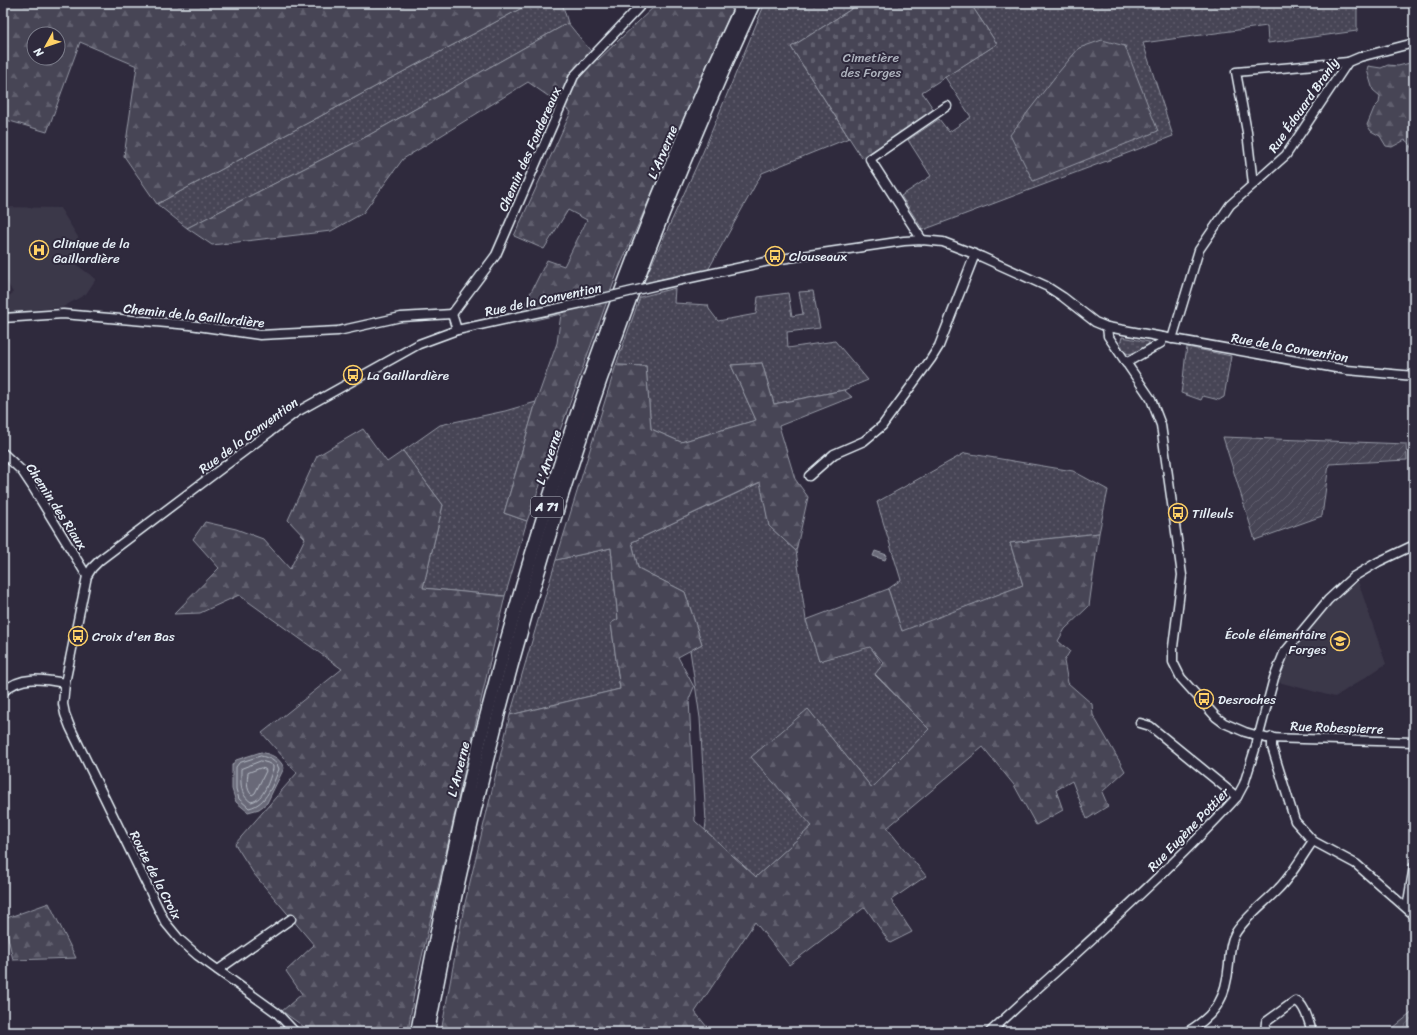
<svg xmlns="http://www.w3.org/2000/svg" width="1417" height="1035" font-family="Sriracha,sans-serif">
<defs>
<pattern id="grass-dots" width="8" height="8" patternUnits="userSpaceOnUse"><rect width="8" height="8" fill="#464455"/><path d="M2 2h.1M6 6h.1" fill="none" stroke="#615f6e" stroke-width="1.8" stroke-linecap="round"/></pattern>
<pattern id="forest-firs" width="22" height="20" patternUnits="userSpaceOnUse"><rect width="22" height="20" fill="#464455"/><path d="M5 1l3.5 6h-7zM16 11l3.5 6h-7z" fill="#615f6e"/></pattern>
<pattern id="cemetery-stones" width="16" height="16" patternUnits="userSpaceOnUse"><rect width="16" height="16" fill="#464455"/><path d="M2 7V4a2 2 0 0 1 4 0v3zM10 15v-3a2 2 0 0 1 4 0v3z" fill="#615f6e"/></pattern>
<pattern id="garden-furrows" width="10" height="10" patternUnits="userSpaceOnUse"><rect width="10" height="10" fill="#464455"/><path d="M-1 1l2-2M0 10L10 0M9 11l2-2" fill="none" stroke="#615f6e"/></pattern>
</defs>
<rect width="100%" height="100%" fill="#2f2a3d"/>
<filter id="ink" filterUnits="userSpaceOnUse"><feTurbulence type="fractalNoise" baseFrequency=".025" numOctaves="2"/><feDisplacementMap in="SourceGraphic" scale="8" xChannelSelector="R" yChannelSelector="G"/><feConvolveMatrix kernelMatrix="1 2 1 2 8 2 1 2 1" color-interpolation-filters="sRGB"/></filter>
<g filter="url(#ink)">
<g fill="#3b3749">
<polygon points="3,207 60,208 78,237 74,263 96,279 86,294 63,307 3,314 3,300 13,293 3,274"/>
<polygon points="1358,581 1386,664 1335,697 1278,682 1290,655 1332,604 1344,591"/>
</g>
<g fill="url(#grass-dots)" stroke="#979aa6">
<polygon points="531,3 562,3 568,23 362,139 187,228 157,204"/>
<polygon points="765,3 861,3 791,47 849,138 762,173 708,270 643,283 703,152"/>
<polygon points="970,3 1357,3 1357,31 1268,43 1267,26 1143,43 1173,136 923,230 901,196 931,176 908,140 939,119 949,132 971,117 945,77 997,44"/>
<polygon points="675,288 674,303 708,305 709,309 718,321 756,314 758,297 788,293 792,316 803,314 799,292 813,291 820,328 787,332 788,348 835,341 868,380 844,390 774,404 762,363 731,365 756,420 681,442 651,429 646,366 616,365 640,297"/>
<path d="M1122,337L1149,342V343C1146,347 1131,356 1126,353C1124,352 1122,347 1120,345Z"/>
<path d="M1187,347L1231,356L1224,397L1219,400L1203,396L1201,400L1181,393C1184,378 1184,362 1187,347Z"/>
<polygon points="536,402 504,513 527,521 505,596 423,588 443,505 403,451 440,425 505,411"/>
<polygon points="965,453 1073,471 1108,490 1099,533 1010,543 1023,585 902,632 888,589 901,580 877,502"/>
<polygon points="761,482 769,526 796,551 806,620 819,661 870,646 883,666 875,675 929,729 872,788 808,709 812,826 756,877 705,830 706,822 700,718 690,650 702,644 685,592 638,568 632,542"/>
<polygon points="611,548 618,620 611,623 620,689 510,715 556,560"/>
</g>
<g fill="url(#forest-firs)" stroke="#979aa6" fill-rule="evenodd">
<path d="M3,3H531L157,204L124,156L137,66L80,42L47,132L3,119ZM34,34H58V58H34Z"/>
<polygon points="658,3 735,3 618,271 527,521 504,513 536,402 557,343 561,314 526,322 522,310 547,260 564,266 587,220 568,210 544,249 514,236 571,112 528,82 403,159 363,213 331,231 212,245 187,228 362,139 568,23 598,60"/>
<polygon points="1102,40 1125,46 1158,131 1033,181 1010,135 1058,73 1079,48"/>
<polygon points="1414,62 1414,155 1412,153 1410,144 1405,140 1392,147 1386,146 1380,136 1371,131 1367,125 1374,108 1379,103 1380,96 1373,90 1367,70 1368,66 1381,68 1388,65 1398,66"/>
<polygon points="762,363 774,404 844,390 852,397 779,426 795,479 808,497 796,551 769,526 760,482 632,542 638,568 685,592 702,644 678,657 694,687 689,699 695,821 756,877 812,826 751,757 808,709 872,788 929,729 875,674 884,663 870,647 819,661 806,620 888,589 902,631 1023,585 1010,543 1099,533 1089,606 1065,629 1058,641 1070,651 1064,661 1068,683 1092,704 1093,715 1125,771 1102,792 1108,806 1087,819 1072,781 1056,790 1063,810 1036,825 1014,785 983,747 887,828 926,876 891,900 912,932 890,943 865,907 789,965 755,922 695,1012 711,1032 441,1032 464,907 510,715 620,689 611,623 618,619 611,548 556,560 616,365 646,366 651,429 681,442 756,420 731,365"/>
<polygon points="363,429 387,462 403,451 443,505 423,588 505,596 415,987 408,1032 314,1032 307,1029 282,1011 302,994 286,971 314,945 254,874 235,844 297,773 262,733 342,669 239,595 200,613 174,614 219,568 193,539 205,522 236,529 263,539 290,569 305,538 288,520 317,456"/>
<polygon points="49,903 76,958 13,960 4,919"/>
</g>
<polygon fill="url(#cemetery-stones)" stroke="#979aa6" points="861,3 970,3 997,44 922,92 934,110 862,158 791,47"/>
<g fill="url(#garden-furrows)" stroke="#979aa6">
<polygon points="1223,437 1406,444 1407,460 1329,464 1322,516 1255,540"/>
<polygon points="1414,1011 1414,1032 1388,1032"/>
</g>
<g fill="#696978" stroke="#9c9fab">
<polygon points="875,551 887,555 885,560 873,556"/>
<path d="M261,752C272,755 279,757 284,768L267,803L259,809L248,812L236,802L232,789V765L236,760Z"/>
</g>
<g fill="none" stroke-linecap="round" stroke-linejoin="round">
<g stroke="#b5bbc5" stroke-width="1">
<path d="M261,756C269,758 276,760 279,769C273,784 267,804 249,808L239,799L236,789V767L239,763Z"/>
<path d="M261,761L268,763L273,766V769C269,780 264,800 251,802C239,794 241,782 241,769Z"/>
<path d="M261,768L265,769L266,771L255,793L252,795C246,790 247,780 248,773Z"/>
</g>
<g stroke="#e8f1f8" stroke-width="11">
<g id="minor">
<polyline points="1253,184 1247,132 1236,72 1348,62"/>
<polyline points="922,240 870,159 947,106"/>
<polyline points="658,285 774,260 904,241 922,240 943,242 982,257 1046,286 1063,297 1095,322 1107,327 1347,370 1414,376"/>
<polyline points="452,314 496,255 574,76 643,3"/>
<polyline points="452,314 457,330"/>
<polyline points="3,318 63,314 190,325 260,335 338,331 401,317 452,314"/>
<polyline points="1107,327 1108,336 1151,399 1161,425 1182,575 1173,647 1173,662 1181,678 1216,717 1224,723 1245,732 1266,738 1414,742"/>
<polyline points="1172,339 1199,250 1230,205 1286,155 1348,62 1360,57 1414,43"/>
<polyline points="1126,363 1161,343 1162,337"/>
<polyline points="3,453 22,471 32,486 87,576"/>
<polyline points="809,476 834,454 864,441 882,426 931,359 939,346 975,254"/>
<path d="M3,692C20,675 43,679 65,683"/>
<polyline points="1140,723 1150,726 1237,797"/>
<polyline points="1272,737 1272,747 1295,821 1313,841 1356,864 1414,915"/>
<polyline points="1407,908 1414,866"/>
<polyline points="218,970 291,919"/>
<polyline points="295,1032 277,1013 197,955 179,939 165,922 70,727 65,714 63,704 65,683 87,576 92,568 100,560 295,413 419,344 457,330 582,303"/>
<path d="M990,1032C1073,955 1160,881 1237,797L1244,784L1256,746L1274,678L1284,653L1328,600L1353,577L1378,562L1414,545"/>
<path d="M1187,1032C1217,1014 1226,998 1229,964C1230,953 1230,943 1235,934C1244,918 1266,902 1279,888C1292,875 1302,856 1313,841"/>
<path d="M1265,1032L1266,1022L1295,1001C1305,1003 1309,1023 1312,1032"/>
</g>
</g>
<g stroke="#e8f1f8" stroke-width="15">
<g id="highway">
<path d="M417,1032C436,934 456,836 480,740C544,487 632,239 743,3"/>
<path d="M428,1032C483,735 566,446 682,167C705,112 728,57 754,3"/>
</g>
</g>
<use href="#minor" stroke="#2f2a3d" stroke-width="8"/>
<use href="#highway" stroke="#2f2a3d" stroke-width="12"/>
<g stroke="#e8f1f8" stroke-width="11" stroke-linecap="butt">
<polyline id="minor-bridge" points="582,303 658,285"/>
</g>
<use href="#minor-bridge" stroke="#2f2a3d" stroke-width="8"/>
</g>
</g>
<defs>
<g id="hospital-ring" transform="scale(1)"><circle r="9.5" fill="#2f2a3d" stroke="#ffd166" stroke-width="1.5"/><path d="M-5-5h3v3.5h4V-5h3V5h-3V1.5h-4V5h-3Z" fill="#ffd166"/></g>
<g id="bus-ring" transform="scale(1)"><circle r="9.5" fill="#2f2a3d" stroke="#ffd166" stroke-width="1.5"/><path d="M-5-6H5V4H4V6H2V4H-2V6H-4V4H-5ZM-3.5-4V0h7V-4ZM-3.5 1.2v1.5H-2V1.2ZM2 1.2v1.5H3.5V1.2Z" fill="#ffd166"/></g>
<g id="school-ring" transform="scale(1)"><circle r="9.5" fill="#2f2a3d" stroke="#ffd166" stroke-width="1.5"/><path d="M0-5L7-2L0 1L-7-2ZM-4 1L0 2.5L4 1V4Q0 6-4 4Z" fill="#ffd166"/></g>
</defs>
<g fill-rule="evenodd">
<use href="#hospital-ring" x="39" y="250"/>
<use href="#bus-ring" x="775" y="256"/>
<use href="#bus-ring" x="353" y="375"/>
<use href="#bus-ring" x="1178" y="513"/>
<use href="#bus-ring" x="78" y="636"/>
<use href="#school-ring" x="1340" y="641"/>
<use href="#bus-ring" x="1204" y="699"/>
</g>
<g text-anchor="middle" stroke-width="4" stroke-linejoin="round" paint-order="stroke">
<rect fill="#2f2a3d" stroke="#b0b5c0" stroke-width="1" x="531" y="497" width="32" height="20" rx="3"/>
<g font-size="12" font-weight="bold" fill="#e8f1f8">
<text x="547" y="511">A 71</text>
</g>
<g font-size="13" fill="#afb4bf" stroke="#2f2a3d">
<text x="871" y="62">Cimetière<tspan x="871" dy="15">des Forges</tspan></text>
</g>
<g font-size="13" fill="#e8f1f8" stroke="#2f2a3d">
<text transform="translate(1303 105) rotate(-55)" y="5">Rue Édouard Branly</text>
<text transform="translate(529 149) rotate(-66)" y="5">Chemin des Fondereaux</text>
<text transform="translate(662 152) rotate(-67)" y="5">L'Arverne</text>
<text transform="translate(543 299) rotate(-12)" y="5">Rue de la Convention</text>
<text transform="translate(194 315) rotate(6)" y="5">Chemin de la Gaillardière</text>
<text transform="translate(1290 347) rotate(10)" y="5">Rue de la Convention</text>
<text transform="translate(248 435) rotate(-36)" y="5">Rue de la Convention</text>
<text transform="translate(548 457) rotate(-72)" y="5">L'Arverne</text>
<text transform="translate(57 506) rotate(57)" y="5">Chemin des Riaux</text>
<text transform="translate(1337 727) rotate(2)" y="5">Rue Robespierre</text>
<text transform="translate(458 769) rotate(-76)" y="5">L'Arverne</text>
<text transform="translate(1188 829) rotate(-46)" y="5">Rue Eugène Pottier</text>
<text transform="translate(156 875) rotate(63)" y="5">Route de la Croix</text>
</g>
<g font-size="13" fill="#e8f1f8" stroke="#2f2a3d" text-anchor="start">
<text x="53" y="248">Clinique de la<tspan x="53" dy="15">Gaillardière</tspan></text>
<text x="789" y="261">Clouseaux</text>
<text x="367" y="380">La Gaillardière</text>
<text x="1192" y="518">Tilleuls</text>
<text x="1326" y="639" text-anchor="end">École élémentaire<tspan x="1326" dy="15">Forges</tspan></text>
<text x="92" y="641">Croix d'en Bas</text>
<text x="1218" y="704">Desroches</text>
</g>
</g>
<rect width="1417" height="1035" fill="none" stroke="#2f2a3d" stroke-width="16"/>
<rect x="8" y="8" width="1401" height="1019" fill="none" stroke="#e8f1f8" stroke-width="1.5" filter="url(#ink)"/>
<g transform="translate(46 46) rotate(230)"><circle r="19" fill="#2f2a3d" stroke="#797a88"/>
<path d="M0-3L7 15L0 10L-7 15Z" fill="#ffd166"/>
<text y="-6" font-size="11" font-weight="bold" text-anchor="middle" fill="#e8f1f8">N</text>
</g>
</svg>
